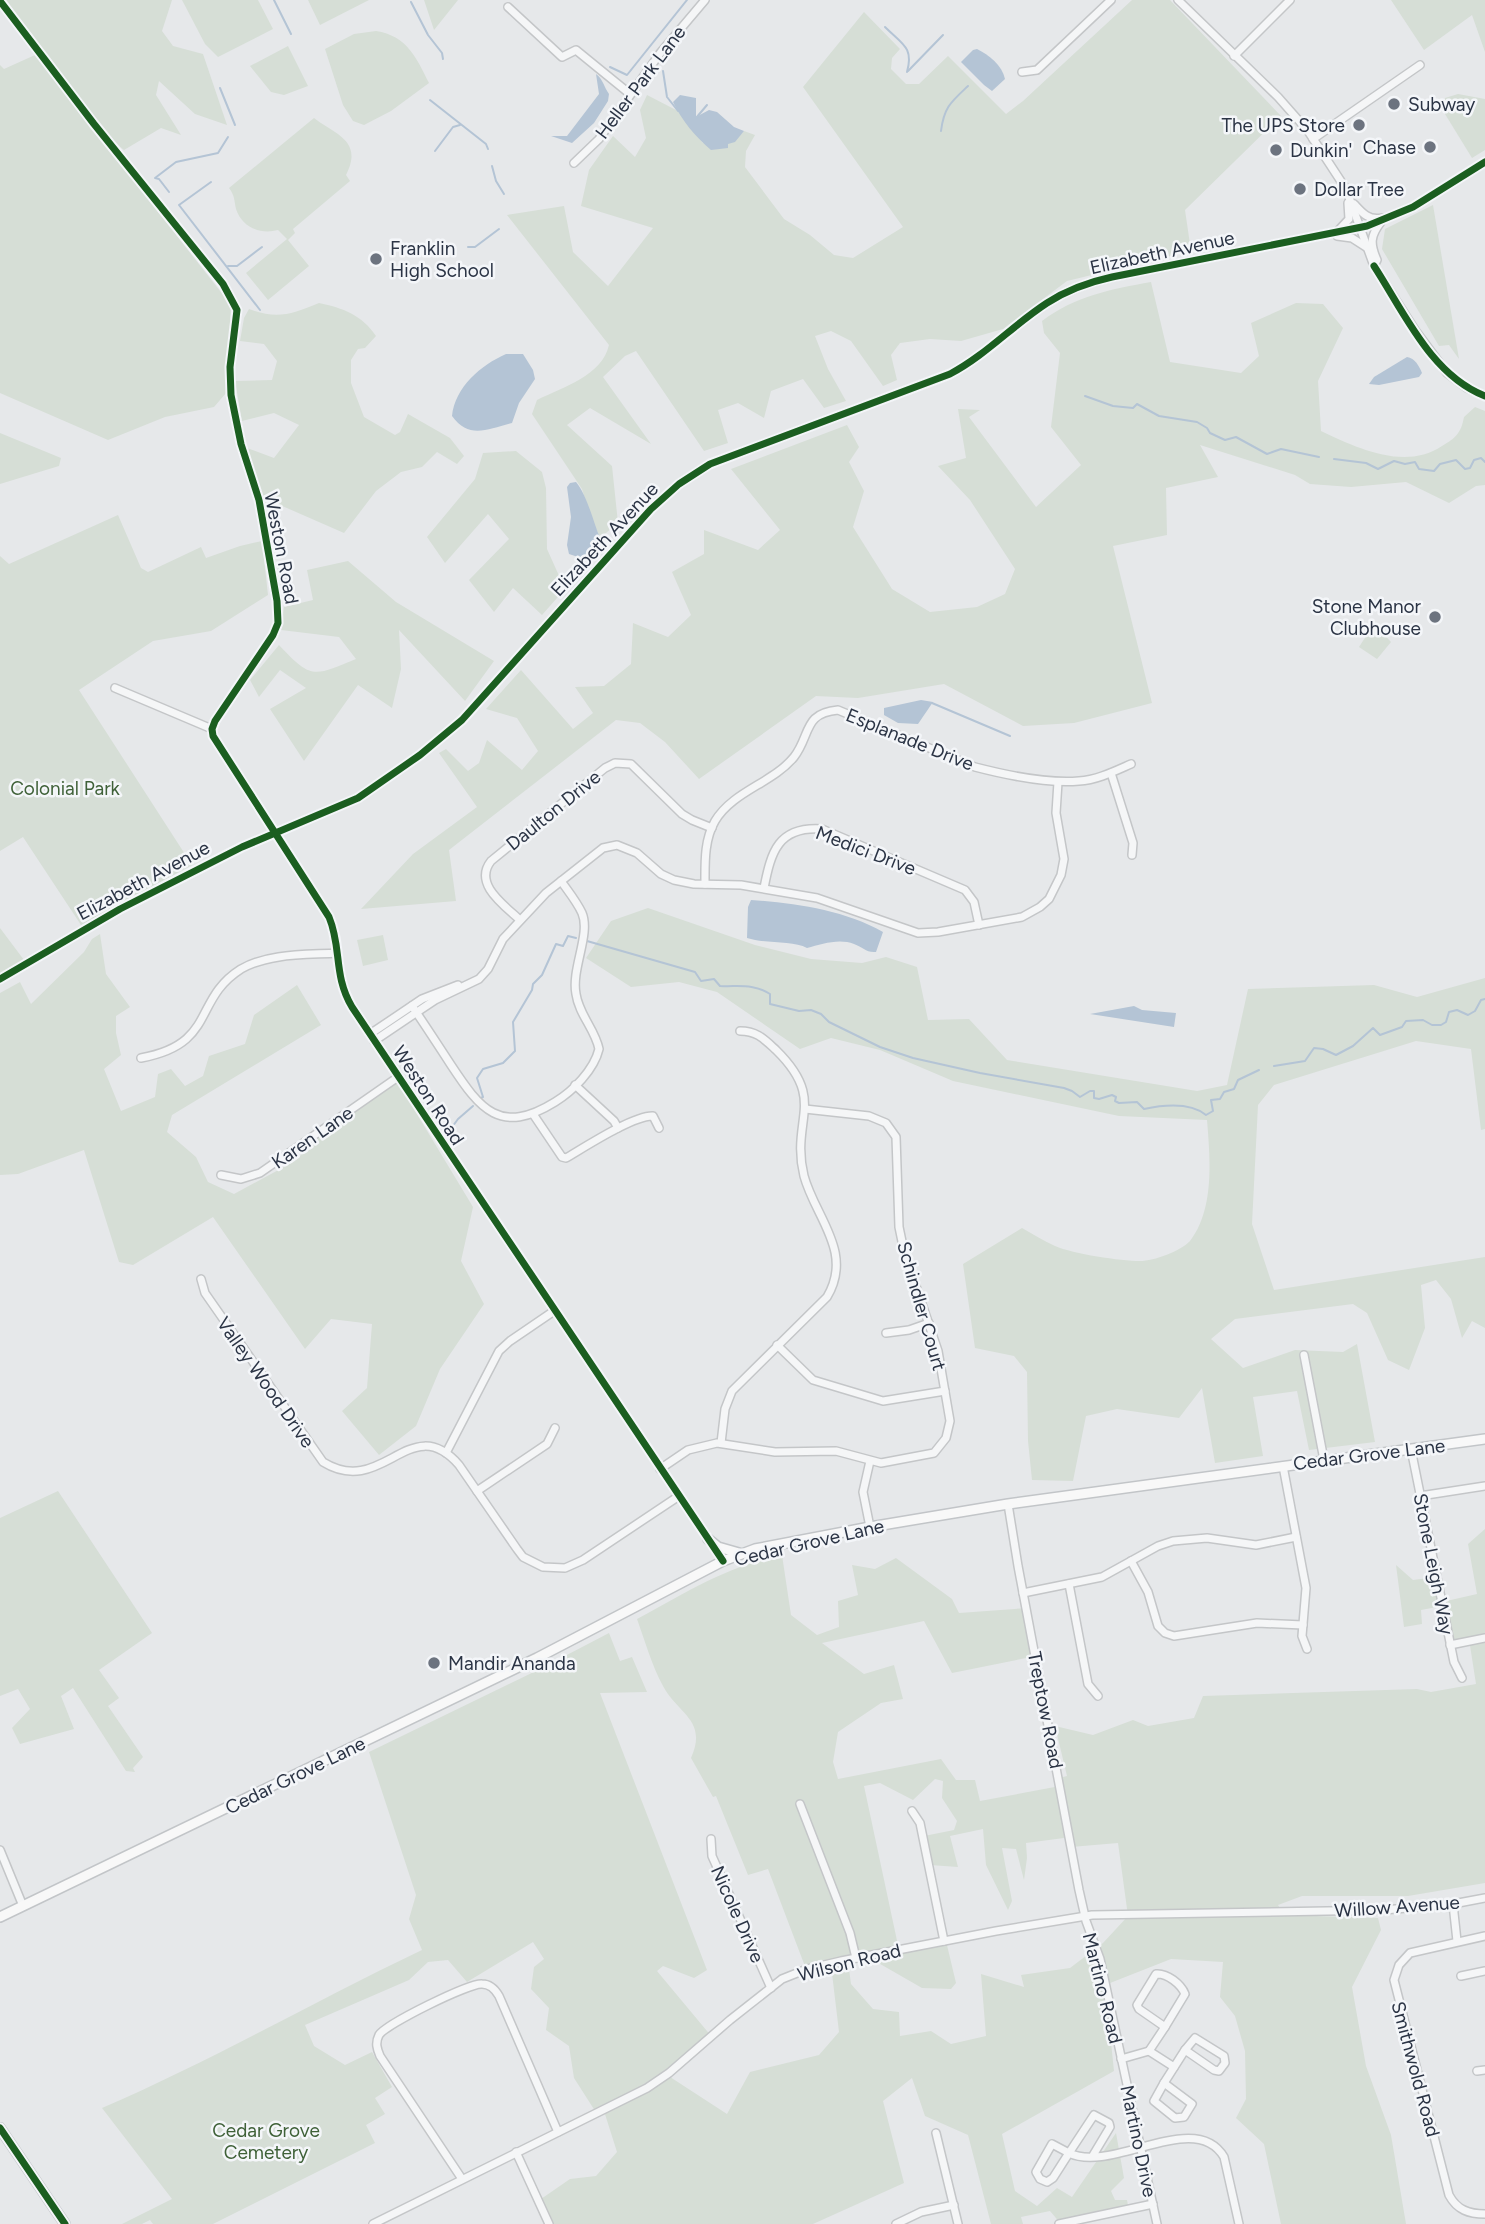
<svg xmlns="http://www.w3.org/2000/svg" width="1485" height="2224" font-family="Figtree,sans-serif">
<rect width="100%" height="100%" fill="#e6e8ea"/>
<g fill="#d6ded6" fill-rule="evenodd">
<polygon points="6,0 172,0 162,31 173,46 203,54 227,125 195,114 159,81 156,95 181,135 161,128 124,150 107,136"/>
<polygon points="182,0 258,0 273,29 218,57 205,44"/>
<polygon points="308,0 369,0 320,25"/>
<polygon points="424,0 458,0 434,30"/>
<path d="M1132,0H1170L1281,116L1185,210L1191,251L1067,281L1003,329L961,341L930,339L900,343L891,355L897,380L883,386L851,341L831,331L815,336L828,369L846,401L824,408L803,379L771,391L764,418L738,403L718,410L728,443L704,451L636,351L625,356L603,377L651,444L590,408L567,425L612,466L618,523L600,538L590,515L582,489L532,414L537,400C563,387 602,376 609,345L507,215L564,206L573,252L608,286L653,228L581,206L589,170L613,136L635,157L646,138L640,110L647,95L678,111L703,143C721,144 732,146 744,131L755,135L746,151L745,167L784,219L810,235L834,255L853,258L903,227L803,87L864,12L900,49L892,58L891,69L906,84H919L948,56L1006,114L1023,101Z"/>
<polygon points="1391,0 1485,0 1485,52 1472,15 1424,50"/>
<path d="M376,31C407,36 416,57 429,83L391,111L364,125L353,121L343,105L325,49L354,34Z"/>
<polygon points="288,46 308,86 284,95 271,92 250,66"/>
<polygon points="35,55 231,305 226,393 214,407 165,417 108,440 0,393 0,65 4,69"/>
<polygon points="1458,94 1485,99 1485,150 1472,158 1445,114 1445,98"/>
<path d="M314,118C334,134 364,140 346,175L350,181L293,229L295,233L288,240L309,266L268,300L246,273L287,239L278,230C260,235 242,227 236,209C234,200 235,196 229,188Z"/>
<polygon points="1433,205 1459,359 1449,345 1439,346 1382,249 1385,229"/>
<path d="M1151,282L1170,362L1241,373L1259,356L1251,323L1296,303L1323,304L1343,328L1318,381L1321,431C1357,448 1405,471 1442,446C1456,438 1461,433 1464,417L1475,407L1485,411V485L1476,486L1449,503L1406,482L1351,487L1310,484L1295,475L1200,445L1218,477L1166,488L1167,535L1113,546L1152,703L1074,723L1023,726L944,684L858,698L816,696L699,779L665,742L640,723L616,720L449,850L456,901L361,909L413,854L477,807L439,753L446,749L468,771L479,763L487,740L522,770L538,751L517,718L486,709L521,670L573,729L593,713L575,687L604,686L631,664L633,623L668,637L691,615L672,572L704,554V530L758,550L780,530L731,469L847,425L859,447L849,462L864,491L853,527L892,589L930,612L977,607L1005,594L1015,569L970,500L938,466L966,458L958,409L980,410L969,417L1036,507L1081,465L1051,427L1060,353L1044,333L1042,321C1075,296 1112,289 1151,282Z"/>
<path d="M319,303C343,308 362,315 376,336L365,348L358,349L351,360V383L364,417L395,435L400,432L408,414L450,438L464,456L457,464L437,452L422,467L401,472L376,491L344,533L264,498L247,448L274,458L299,425L274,413L242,421L235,381L272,380L277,361L264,344L240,341L244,318L249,309C277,320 292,314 319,303Z"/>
<polygon points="0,433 61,458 59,466 0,484"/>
<polygon points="516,451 542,472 546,488 547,549 565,589 542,615 513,588 494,612 469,580 509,539 488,514 445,563 427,537 475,479 483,453"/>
<polygon points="118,515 141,568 148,572 201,547 206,558 240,546 262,541 268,595 211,631 153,641 79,690 192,865 81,925 23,837 0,851 0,556 9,564"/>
<path d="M348,561L396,602L494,661L465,701L399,630L401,669L392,708L358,685L304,761L270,709L306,688L280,670L259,697L250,680L279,645C311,679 313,677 356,659L339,637L281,630L284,607L313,600L307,570Z"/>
<polygon points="1376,626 1391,642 1377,659 1359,647 1372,627"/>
<path d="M648,908L755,945L811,959L862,963L886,957L917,967L928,1020L969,1019L1007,1060L1197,1091L1227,1085L1248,989L1374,985L1417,997L1485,978V1129L1481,1130L1471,1049L1416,1041L1274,1085L1258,1105L1252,1224L1274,1290L1485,1257V1328L1472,1321L1462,1338L1451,1299L1436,1280L1421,1285L1425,1328L1409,1370L1388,1360L1367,1313L1353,1304L1235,1319L1211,1339L1243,1368L1295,1350L1343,1352L1357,1344L1375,1442L1309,1450L1297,1391L1253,1397L1263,1456L1215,1463L1202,1388L1179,1418L1117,1409L1086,1416L1073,1481L1032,1480L1028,1441L1027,1372L1014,1356L975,1348L963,1264L1022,1228C1033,1234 1044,1241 1055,1246C1073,1254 1121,1261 1140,1261C1154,1261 1181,1251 1190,1241C1215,1209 1210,1157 1207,1120L1119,1116L953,1081L880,1050L831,1038L800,1049L717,992L679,982L631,987L586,958L611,921Z"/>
<polygon points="0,928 24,960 0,975"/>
<polygon points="100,934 106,974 130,1007 116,1016 116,1033 121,1055 104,1069 121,1111 155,1097 158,1074 171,1069 185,1086 203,1076 209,1056 245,1044 254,1015 297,985 321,1025 172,1115 167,1132 196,1157 208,1182 234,1194 295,1161 321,1135 397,1081 473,1207 461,1261 484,1304 440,1369 416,1426 379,1455 342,1411 367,1388 372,1324 331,1319 305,1349 213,1217 133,1265 119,1262 84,1150 18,1174 0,1175 0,993 20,982 31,1004 84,952 92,939"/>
<polygon points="383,935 388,960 363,966 357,940"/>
<polygon points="58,1491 152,1633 99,1670 119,1698 108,1706 143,1757 133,1768 135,1772 126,1771 73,1688 61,1696 74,1729 20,1744 12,1728 30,1709 18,1689 0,1696 0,1518"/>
<path d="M1485,1529V1883L1408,1896H1302L1278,1905L1285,1915L1378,1918L1381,1930L1352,1987L1366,2066L1391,2135L1406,2224H1281L1264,2144L1236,2118L1246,2099L1245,2051L1235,2016L1220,1997L1223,1962L1171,1959L1105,1985L1114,2071L1002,2134L1015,2191L1037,2206L1057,2188L1072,2197L1116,2133L1124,2178L1111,2191L1115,2200H1127L1129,2211L1061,2224L1050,2211L1021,2217L1023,2224H991L968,2135L925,2116L912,2078L883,2101L904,2183L813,2224H553L541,2199L570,2179L596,2176L617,2152L604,2111L597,2114L574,2078L569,2046L546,2030L549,2008L531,1989L534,1967L544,1959L533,1942L467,1982L448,1960L428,1962L409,1980L305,2025L314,2046L345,2065L372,2052L392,2087L375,2098L385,2114L366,2125L375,2143L213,2224H153L150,2220L142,2224H122L172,2199L102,2108C211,2061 315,2001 422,1950L409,1919L416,1895L369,1752L540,1669L609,1633L620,1661L632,1657L647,1692L600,1693L707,1970L694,1978L663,1966L657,1971L712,2037L667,2075L727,2114L750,2072L819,2055L839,2032L831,1965L806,1969L768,1869L748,1875L716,1796L713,1797L691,1758C708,1720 678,1714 663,1686C652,1666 645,1641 637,1619C683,1594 729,1565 782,1555L791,1615L817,1635L839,1627L838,1601L858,1595L852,1565L875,1569L896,1558L952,1599L959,1613L1027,1608L1036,1656L952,1673L924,1621L822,1643L864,1674L894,1665L903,1699L881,1703L838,1732L833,1762L838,1779L941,1759L956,1780H975L980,1801L1060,1786L1059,1778L1067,1776L1055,1726L1093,1735L1133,1720L1148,1726L1194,1718L1203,1696L1417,1689L1431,1692L1476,1684L1469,1639L1450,1643L1442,1606L1421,1610L1422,1624L1404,1627L1396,1565L1413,1580L1436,1577L1442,1602L1477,1594L1468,1544ZM935,1779L943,1781L942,1798L957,1821L954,1830L924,1836L930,1865L958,1867L950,1836L983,1829L986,1865L1008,1910L1012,1901L1002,1848L1016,1849L1024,1880L1027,1858L1026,1843L1064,1838L1069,1840L1071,1847L1118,1843L1128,1916L1103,1943L1070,1968L1021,1975L1024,1987L981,1974L986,2036L951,2044L931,2031L900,2036L899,2012L873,2009L851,1984L848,1961L868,1957L922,1988L951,1989L956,1983L946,1941L899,1950L864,1786L880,1783L913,1800Z"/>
</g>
<g fill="#b4c4d5">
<path d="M977,49C989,55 1002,65 1005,79L992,91L984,85L961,62L973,50Z"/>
<path d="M596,74C603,79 604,87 609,94L608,101L594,123L572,143L551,136H567L599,94Z"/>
<path d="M680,95L696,98V117L709,110L717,112L734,127L744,131L735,142L728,144V148L711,150C695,136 682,121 673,102Z"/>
<path d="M506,354H523L533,370L535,379L519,403L512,423C488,429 469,440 452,416C455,387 481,365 506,354Z"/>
<path d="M1407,357C1415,358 1419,366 1422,373L1419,377L1379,385L1369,384L1374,377Z"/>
<path d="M576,482C587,495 593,521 600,538L587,554L581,558L569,554L567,545L571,517L567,487L570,483Z"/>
<polygon points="921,700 933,702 918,724 898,723 884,715 884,708"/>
<path d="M751,900C794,903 844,910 883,932L876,952C866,953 863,947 854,944C839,938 822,944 807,948C793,940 765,944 747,938L748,907Z"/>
<polygon points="1134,1006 1142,1010 1176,1013 1174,1027 1090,1014"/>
</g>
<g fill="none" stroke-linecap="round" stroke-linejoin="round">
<g stroke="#b4c4d5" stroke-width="2">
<polyline points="274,0 291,34"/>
<polyline points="411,2 428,35 442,53 443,59"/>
<path d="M885,27C902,44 914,47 907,72"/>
<polyline points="610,67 627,75 687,0"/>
<polyline points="663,71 667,97 678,111"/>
<polyline points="908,71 943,35"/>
<polyline points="220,88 235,125"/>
<polyline points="430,100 486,144 488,149"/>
<polyline points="696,118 707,105"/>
<path d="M941,131C944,107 951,102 968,86"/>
<polyline points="435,151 453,127 460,125"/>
<polyline points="492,166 496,181 504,194"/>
<polyline points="211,182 179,205 260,310"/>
<polyline points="169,192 159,179 155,178 176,162 218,153 228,137"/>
<polyline points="468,247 475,247 499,229"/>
<polyline points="228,266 237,266 262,247"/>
<polyline points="1085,396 1113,406 1133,408 1137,404 1159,416 1197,422 1207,428 1210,433 1225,440 1236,437 1267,454 1281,449 1319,457"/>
<polyline points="1334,459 1366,463 1378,469 1394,461 1405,464 1415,462 1419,469 1434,471 1440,464 1456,460 1465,469 1470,468 1474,460 1481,458 1485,462"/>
<polyline points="932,703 1010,736"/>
<path d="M587,941L695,972L701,981L714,979L720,986C738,987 753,983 770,994V1004L799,1011L811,1010L821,1014L829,1022L880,1047L913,1058L980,1073L1064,1088L1072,1091L1080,1097L1090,1091H1094V1098L1099,1099L1112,1095L1116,1097L1115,1101L1119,1103L1137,1102L1144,1109C1163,1105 1190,1102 1206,1115L1213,1111L1211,1100L1220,1099L1224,1092L1234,1089L1238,1080L1259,1070"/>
<polyline points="1274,1066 1305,1061 1314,1048 1323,1049 1336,1055 1353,1046 1373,1028 1380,1035 1402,1027 1406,1021 1423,1020 1432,1025 1441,1025 1446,1022 1449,1012 1457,1010 1468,1015 1475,1011 1481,1000 1485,999"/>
<polyline points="481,1098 483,1097 477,1078 483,1069 503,1063 515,1051 513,1022 532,990 533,984 542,975 556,944 563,946 568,936 576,938"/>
<polyline points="447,1134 458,1119 473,1106"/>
</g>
<g stroke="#c4c6c8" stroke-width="10">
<g id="minor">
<polyline points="1178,0 1278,97 1308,131 1346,189 1374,266 1415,330 1447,373 1467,388 1485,396"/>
<path d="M0,1L94,124L223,284L237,310L230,367L231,395L241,444L259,500L277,601L278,623L273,635L215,721L212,729L213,736L329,917C342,948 333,975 352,1007L723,1561"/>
<polyline points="508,7 562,57 576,50 630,94"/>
<polyline points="1234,56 1290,0"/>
<polyline points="1022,72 1037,70 1111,0"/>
<polyline points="1313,139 1420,65"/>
<polyline points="574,163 599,139 661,52 705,0"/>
<path d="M1354,204C1362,213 1369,221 1382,218"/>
<polyline points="1337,232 1349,219 1348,203"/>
<polyline points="1337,236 1352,238 1366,247"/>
<path d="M1374,266L1377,260C1370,244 1370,236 1381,222"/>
<polyline points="115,688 212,729"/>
<polyline points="1111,773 1133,843 1132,855"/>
<path d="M705,884C705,863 704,840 715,821C733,791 773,783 794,757C811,735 803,713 838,710L975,767C1006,775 1047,784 1079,781C1097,780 1115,771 1131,764"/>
<path d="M764,888C771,852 778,826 822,829L965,890L974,902L979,925"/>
<path d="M520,920C504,905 473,884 491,861L605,768L615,763L631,764L682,814L692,820L712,828"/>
<path d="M0,979L120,909L242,847L358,798L420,755L462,720L651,509L679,484L710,464L950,374C986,355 1013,325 1047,303C1067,290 1089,282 1112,277L1367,226L1413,207L1485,162"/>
<path d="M412,1006C425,1025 438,1045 451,1065C480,1109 500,1136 555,1102C573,1091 594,1070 599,1049C595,1029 579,1015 576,994C571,969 591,934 582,913C577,902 568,891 561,881"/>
<polyline points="370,1034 422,999 458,985"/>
<polyline points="374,1041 435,1000 479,979 488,969 503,939 546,893 603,848 617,845 637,853 661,874 674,880 694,884 741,885 817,898 918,933 938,932 1022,917 1040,907 1049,899 1061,875 1064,859 1056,813 1058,782"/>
<path d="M141,1058C217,1044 192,1000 241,969C269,953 306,955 337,953"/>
<polyline points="575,1085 614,1121 618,1128"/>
<path d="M533,1114L562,1157L566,1158C585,1147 634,1115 653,1116L659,1128"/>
<polyline points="221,1175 241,1179 260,1173 398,1077"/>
<path d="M201,1279L205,1293L323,1462C383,1499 410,1409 459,1465L517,1549L523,1557L543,1567L565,1568L583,1560L679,1496"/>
<polyline points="886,1333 909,1330 929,1323"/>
<polyline points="777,1345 813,1380 883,1401 945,1391"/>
<polyline points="1304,1355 1324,1460"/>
<path d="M721,1443L725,1409L732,1391L827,1297C854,1252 815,1217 804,1176C790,1119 828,1101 776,1050C764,1039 757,1031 740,1031"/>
<polyline points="1411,1449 1454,1662 1462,1678"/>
<polyline points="446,1453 499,1351 510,1341 554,1311"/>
<polyline points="1283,1466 1306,1588 1302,1636 1307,1649"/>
<polyline points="660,1469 688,1450 717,1443 775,1452 836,1451 881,1463 934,1453 946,1438 950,1421 938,1351 904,1251 899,1227 896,1137 886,1123 869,1116 805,1109"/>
<polyline points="477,1491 547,1444 555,1428"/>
<polyline points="1420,1496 1485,1486"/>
<polyline points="1008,1504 1018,1566 1079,1890 1086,1921 1100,1959 1157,2224"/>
<polyline points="870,1527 863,1492 870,1461"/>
<polyline points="1131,1561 1148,1592 1158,1626 1165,1633 1174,1636 1257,1623 1303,1625"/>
<polyline points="1069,1584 1088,1684 1098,1696"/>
<polyline points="1023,1593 1102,1577 1158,1546 1173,1541 1207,1538 1256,1545 1296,1537"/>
<polyline points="1450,1645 1485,1638"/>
<polyline points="800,1804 850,1933 856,1958"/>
<polyline points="912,1811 920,1823 944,1941"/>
<polyline points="711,1839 712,1856 771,1988"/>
<polyline points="0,1850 23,1906"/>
<polyline points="1453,1904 1457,1941"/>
<path d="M1485,1936L1410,1953L1399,1965L1394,1980L1449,2195C1457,2210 1469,2214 1485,2214"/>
<path d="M1156,1974C1167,1973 1181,1984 1185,1994L1165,2027L1139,2009L1137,2005Z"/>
<polyline points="1461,1976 1485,1971"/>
<polygon points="1195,2038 1224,2056 1225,2063 1219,2071 1214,2070 1185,2050"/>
<polyline points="1149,2051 1165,2027"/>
<polyline points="1121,2059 1149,2051 1174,2067"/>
<polyline points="1477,2071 1485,2070"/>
<polygon points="1164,2083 1192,2104 1184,2117 1175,2118 1154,2101"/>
<polyline points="1164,2083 1185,2050"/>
<polyline points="936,2133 958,2224"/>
<polygon points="1052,2144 1069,2153 1053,2178 1047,2182 1040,2179 1036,2172"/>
<polyline points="516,2152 549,2224"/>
<path d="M1092,2157L1110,2127L1109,2123L1094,2115L1069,2153C1112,2174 1195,2108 1224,2157L1239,2224"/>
<path d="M462,2179L380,2056C377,2049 375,2043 379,2035C386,2024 469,1983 482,1984C490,1984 495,1989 499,1996L558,2132"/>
<polyline points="373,2224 647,2088 669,2073 730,2020 782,1979 807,1969 841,1961 996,1931 1092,1915 1384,1910 1453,1904 1485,1898"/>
<polyline points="896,2224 921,2212 954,2205"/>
<polyline points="1059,2224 1153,2204"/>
</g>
</g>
<g stroke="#c2c5c8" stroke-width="12">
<g id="major">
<polyline points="708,1539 718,1547 739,1553"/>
<polyline points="0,1917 537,1658 723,1561 755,1549 870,1527 1008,1504 1485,1439"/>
<polyline points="0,2128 65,2224"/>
</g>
</g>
<use href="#minor" stroke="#f5f6f7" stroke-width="7"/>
<use href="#major" stroke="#f8f8f8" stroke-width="9"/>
<g stroke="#f4f6f9" stroke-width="11">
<g id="cycleway">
<path d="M0,1L94,124L223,284L237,310L230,367L231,395L241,444L259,500L277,601L278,623L273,635L215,721L212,729L213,736L329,917C342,948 333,975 352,1007L723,1561"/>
<path d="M1374,266C1404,312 1431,375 1485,396"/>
<path d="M0,979L120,909L242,847L358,798L420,755L462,720L651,509L679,484L710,464L950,374C986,355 1013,325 1047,303C1067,290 1089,282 1112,277L1367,226L1413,207L1485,162"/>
<polyline points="0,2128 65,2224"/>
</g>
</g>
<use href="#cycleway" stroke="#1b5e20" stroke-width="7"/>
</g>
<g fill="#6c737f" stroke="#f4f6f9" stroke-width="2.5">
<circle cx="1394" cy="104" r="7"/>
<circle cx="1359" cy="125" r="7"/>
<circle cx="1430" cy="147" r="7"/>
<circle cx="1276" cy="150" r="7"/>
<circle cx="1300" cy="189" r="7"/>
<circle cx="376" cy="259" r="7"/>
<circle cx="1435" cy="617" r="7"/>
<circle cx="434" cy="1663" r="7"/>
</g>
<g text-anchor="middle" stroke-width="5" stroke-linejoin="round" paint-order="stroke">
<g font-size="19" fill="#2b3445" stroke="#f4f6f9">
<text transform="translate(640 82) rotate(-53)" y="7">Heller Park Lane</text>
<text transform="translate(1162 252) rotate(-12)" y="7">Elizabeth Avenue</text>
<text transform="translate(604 539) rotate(-47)" y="7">Elizabeth Avenue</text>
<text transform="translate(282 548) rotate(79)" y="7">Weston Road</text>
<text transform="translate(910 739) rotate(22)" y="7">Esplanade Drive</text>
<text transform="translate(553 810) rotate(-39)" y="7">Daulton Drive</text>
<text transform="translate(866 850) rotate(21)" y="7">Medici Drive</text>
<text transform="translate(143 880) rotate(-28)" y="7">Elizabeth Avenue</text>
<text transform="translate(429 1095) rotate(57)" y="7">Weston Road</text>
<text transform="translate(312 1137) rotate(-35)" y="7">Karen Lane</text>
<text transform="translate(922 1306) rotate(74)" y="7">Schindler Court</text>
<text transform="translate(266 1382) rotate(55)" y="7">Valley Wood Drive</text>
<text transform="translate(1369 1454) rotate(-7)" y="7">Cedar Grove Lane</text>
<text transform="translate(809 1542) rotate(-13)" y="7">Cedar Grove Lane</text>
<text transform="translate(1434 1564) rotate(79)" y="7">Stone Leigh Way</text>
<text transform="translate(1046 1710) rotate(79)" y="7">Treptow Road</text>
<text transform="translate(295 1775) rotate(-26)" y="7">Cedar Grove Lane</text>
<text transform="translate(1397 1906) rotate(-4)" y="7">Willow Avenue</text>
<text transform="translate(738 1914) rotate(66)" y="7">Nicole Drive</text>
<text transform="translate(849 1962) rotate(-14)" y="7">Wilson Road</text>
<text transform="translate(1103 1988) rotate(76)" y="7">Martino Road</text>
<text transform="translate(1416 2069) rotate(75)" y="7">Smithwold Road</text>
<text transform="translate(1139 2141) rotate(78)" y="7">Martino Drive</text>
</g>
<g font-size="19" fill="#2b3445" stroke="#f4f6f9" text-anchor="start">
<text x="1408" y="111">Subway</text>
<text x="1345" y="132" text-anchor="end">The UPS Store</text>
<text x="1416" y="154" text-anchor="end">Chase</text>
<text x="1290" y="157">Dunkin'</text>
<text x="1314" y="196">Dollar Tree</text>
<text x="390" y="255">Franklin<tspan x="390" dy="22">High School</tspan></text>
<text x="1421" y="613" text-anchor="end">Stone Manor<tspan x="1421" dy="22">Clubhouse</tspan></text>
<text x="448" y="1670">Mandir Ananda</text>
</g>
<g font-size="19" fill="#3f6138" stroke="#f4f6f9">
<text x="65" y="795">Colonial Park</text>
<text x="266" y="2137">Cedar Grove<tspan x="266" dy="22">Cemetery</tspan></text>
</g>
</g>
</svg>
